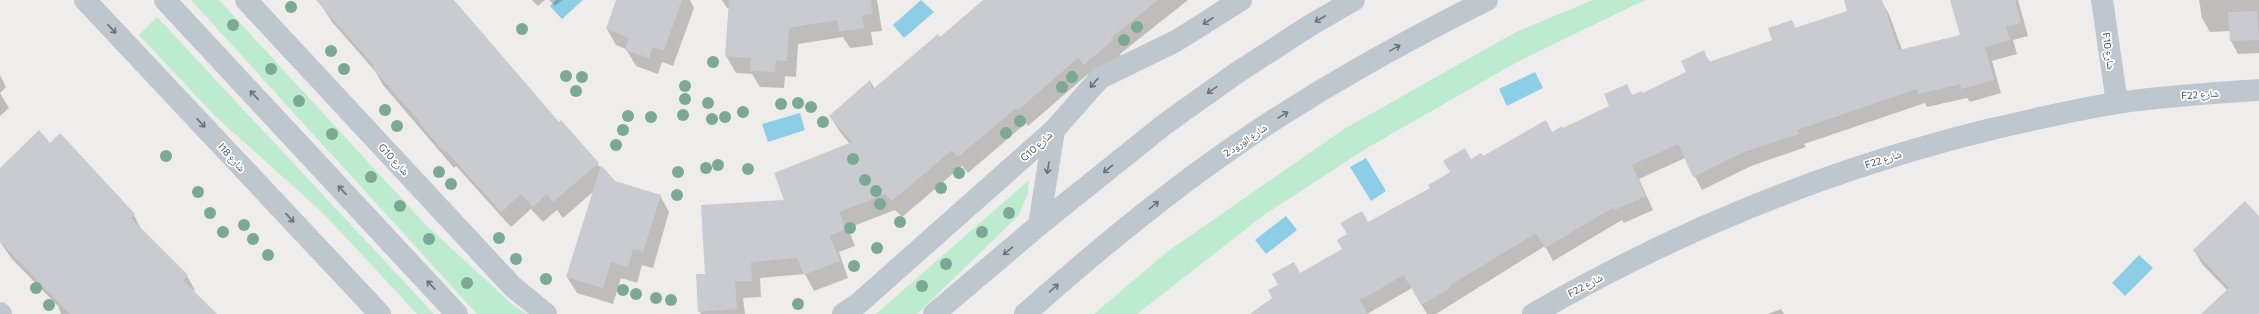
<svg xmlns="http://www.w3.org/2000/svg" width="2259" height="314" font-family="Commissioner,'Noto Naskh Arabic',sans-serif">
<rect width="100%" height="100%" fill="#efecec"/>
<g fill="#bcebd0">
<polygon points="191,0 219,0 425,224 514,306 527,314 477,314"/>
<polygon points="1593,0 1645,0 1517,62 1367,148 1264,215 1137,314 1094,314 1167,252 1344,129 1516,32"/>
<polygon points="157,17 434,314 417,314 323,213 215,116 139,35"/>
<polygon points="1029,180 1028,193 1019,215 917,314 876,314"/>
</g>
<g fill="#8ccee5">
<polygon points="556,0 583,0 562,19 550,6"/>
<polygon points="921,0 934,12 904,38 893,25"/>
<polygon points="1535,72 1543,88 1507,106 1499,89"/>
<polygon points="800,113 805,130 768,142 762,124"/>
<polygon points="1366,158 1386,191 1371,201 1350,167"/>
<polygon points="1286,216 1297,230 1266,254 1255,240"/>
<polygon points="2139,255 2153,268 2125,296 2112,283"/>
</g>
<g fill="#0003">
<polygon points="329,0 453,0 559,123 614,182 660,195 669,212 653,268 642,265 637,283 621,278 613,304 577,293 567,277 594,191 563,218 557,210 543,222 531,209 511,227 456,166 454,168 383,85 375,71 332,22 322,6"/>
<polygon points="532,0 545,0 538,6"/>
<polygon points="549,0 562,0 555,6"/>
<polygon points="618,0 690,0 694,8 673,66 662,62 658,74 636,66 626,49 616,45 607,29"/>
<polygon points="722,0 877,0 882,31 871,32 873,45 850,48 843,37 798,44 796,77 785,76 784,88 760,87 752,74 736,73 726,56 730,8 727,8"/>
<polygon points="985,0 1188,0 1120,54 1121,57 1094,81 1088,74 1028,126 1026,123 968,173 962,166 902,217 895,210 848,228 855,246 839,252 848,278 814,291 805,274 760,278 761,297 743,298 745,314 701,314 699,311 706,275 850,144 840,132 830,116 870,81 875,89 940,38"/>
<polygon points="1845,0 1881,1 1889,14 1902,50 1962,36 1951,0 2018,0 2028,36 2013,40 2017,54 1992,61 2001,93 1970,102 1967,98 1927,107 1925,103 1804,144 1806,147 1751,166 1702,190 1685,158 1639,179 1653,210 1624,223 1622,220 1553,261 1545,246 1436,314 1427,314 1412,288 1367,314 1252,314 1274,298 1300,274 1344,249 1368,223 1432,189 1471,160 1562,129 1610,106 1626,85 1633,96 1643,94 1688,73 1703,51 1710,62 1773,41 1792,22 1796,29 1849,11"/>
<polygon points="2199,0 2259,0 2259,53 2238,54 2231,41 2230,31 2210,32 2202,18"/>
<polygon points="0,75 6,87 0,93 9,108 0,116"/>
<polygon points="50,144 134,215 141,229 187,276 195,290 193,291 215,314 61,314 58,306 12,259 0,242 0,169"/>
<polygon points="2259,217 2259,314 2202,314 2227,290 2202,264 2194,250"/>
<polygon points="1781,309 1784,314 1768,314"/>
</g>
<g fill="#cacbd1">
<polygon points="316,0 454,0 559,122 561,120 599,163 553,202 547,194 533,207 521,194 501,212 446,151 444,152 419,123 420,122 372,68 374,66"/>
<polygon points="616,0 682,0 664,50 653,47 649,58 625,50 629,38 606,29"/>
<polygon points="729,0 871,0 872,14 862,16 864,28 839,32 837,20 789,28 787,61 776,60 775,72 750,71 751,58 725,56"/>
<polygon points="983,0 1158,0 1111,38 1113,40 1084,65 1078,58 1018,110 1016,108 958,157 952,150 892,201 885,194 839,212 846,229 830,236 840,261 804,275 797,258 751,262 752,281 735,281 737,309 698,312 696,274 705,274 701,205 784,200 774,173 852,142 829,116 870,80 872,90 938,34 940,37"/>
<polygon points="1844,0 1882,0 1899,50 1960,35 1950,0 2015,0 2021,23 2006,27 2010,40 1985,47 1994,80 1961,89 1960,84 1918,94 1917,89 1797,130 1799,134 1744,152 1693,177 1678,144 1632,165 1646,196 1615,210 1614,207 1545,248 1536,233 1449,286 1450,288 1421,305 1404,275 1360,300 1368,314 1250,314 1272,298 1268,290 1278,285 1272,274 1294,262 1300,273 1342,249 1337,240 1347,234 1340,223 1362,211 1368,222 1430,188 1428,185 1450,172 1443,161 1465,148 1471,159 1481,153 1483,156 1546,120 1552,132 1562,126 1563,128 1609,106 1604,94 1627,84 1632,95 1642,91 1643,93 1686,72 1681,61 1704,50 1709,62 1772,40 1768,28 1792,20 1795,28 1847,11"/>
<polygon points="2257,11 2259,40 2230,41 2228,12"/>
<polygon points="39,130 50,143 60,133 135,214 131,218 188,275 183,280 217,314 70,314 0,242 0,168"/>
<polygon points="601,165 615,181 661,195 643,252 633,249 628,267 611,262 603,288 566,277"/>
<polygon points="2245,201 2259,216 2259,314 2201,314 2229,288 2193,250"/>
</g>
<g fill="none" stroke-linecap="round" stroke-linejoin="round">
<g stroke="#bec6ce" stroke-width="22">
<polyline points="85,0 380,314"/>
<polyline points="165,0 457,314"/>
<polyline points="246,0 512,286 546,314"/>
<polyline points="2102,0 2117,103"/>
<polyline points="1039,225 1054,130"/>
<polyline points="0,313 1,314"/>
<polyline points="843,314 858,304 1054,130 1100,78 1176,41 1241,0"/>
<polyline points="934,314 1039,225 1165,124 1235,74 1309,26 1354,0"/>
<path d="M1025,314C1098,249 1173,187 1254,133C1329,83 1407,40 1487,0"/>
<path d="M1533,314C1678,230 1834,167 1996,128C2036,119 2077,109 2117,103C2164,96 2212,93 2259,90"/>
</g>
</g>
<g fill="#7ba994">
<circle cx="291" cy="7" r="6"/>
<circle cx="233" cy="25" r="6"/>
<circle cx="1137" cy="27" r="6"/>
<circle cx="522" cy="29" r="6"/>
<circle cx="1124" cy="40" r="6"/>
<circle cx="331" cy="51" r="6"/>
<circle cx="713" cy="62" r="6"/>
<circle cx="271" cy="69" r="6"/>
<circle cx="344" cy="69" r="6"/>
<circle cx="566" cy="76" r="6"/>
<circle cx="582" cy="77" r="6"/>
<circle cx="1072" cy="77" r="6"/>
<circle cx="685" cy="86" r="6"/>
<circle cx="1062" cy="87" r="6"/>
<circle cx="576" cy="91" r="6"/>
<circle cx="685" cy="99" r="6"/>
<circle cx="299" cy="101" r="6"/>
<circle cx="708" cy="103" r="6"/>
<circle cx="798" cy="103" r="6"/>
<circle cx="781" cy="104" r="6"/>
<circle cx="811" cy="107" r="6"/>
<circle cx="385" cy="110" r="6"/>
<circle cx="743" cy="112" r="6"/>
<circle cx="683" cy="115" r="6"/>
<circle cx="628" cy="116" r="6"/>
<circle cx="651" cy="117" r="6"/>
<circle cx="725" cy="117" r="6"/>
<circle cx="712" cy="119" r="6"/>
<circle cx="1020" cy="121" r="6"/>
<circle cx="823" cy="122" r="6"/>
<circle cx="397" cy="126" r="6"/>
<circle cx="623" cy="130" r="6"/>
<circle cx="1006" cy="133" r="6"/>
<circle cx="332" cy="134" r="6"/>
<circle cx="616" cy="145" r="6"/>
<circle cx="166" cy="156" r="6"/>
<circle cx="853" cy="159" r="6"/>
<circle cx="718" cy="165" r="6"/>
<circle cx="706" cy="168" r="6"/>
<circle cx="748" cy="169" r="6"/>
<circle cx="439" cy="172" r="6"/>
<circle cx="678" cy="172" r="6"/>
<circle cx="959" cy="173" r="6"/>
<circle cx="371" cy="177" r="6"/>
<circle cx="865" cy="180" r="6"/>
<circle cx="451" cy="184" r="6"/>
<circle cx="941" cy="188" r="6"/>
<circle cx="876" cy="191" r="6"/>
<circle cx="198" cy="192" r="6"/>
<circle cx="677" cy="195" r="6"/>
<circle cx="880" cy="204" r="6"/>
<circle cx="400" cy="206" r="6"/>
<circle cx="210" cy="213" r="6"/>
<circle cx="1009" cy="213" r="6"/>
<circle cx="900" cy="222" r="6"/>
<circle cx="244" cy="225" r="6"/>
<circle cx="850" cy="228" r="6"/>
<circle cx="223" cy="232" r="6"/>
<circle cx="982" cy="232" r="6"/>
<circle cx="499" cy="238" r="6"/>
<circle cx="253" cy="239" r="6"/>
<circle cx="429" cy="239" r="6"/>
<circle cx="877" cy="248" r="6"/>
<circle cx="268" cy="255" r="6"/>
<circle cx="516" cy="259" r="6"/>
<circle cx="946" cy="264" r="6"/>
<circle cx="854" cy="266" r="6"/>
<circle cx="546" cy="279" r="6"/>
<circle cx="467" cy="283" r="6"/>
<circle cx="922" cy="286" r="6"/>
<circle cx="36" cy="288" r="6"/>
<circle cx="623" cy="290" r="6"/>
<circle cx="636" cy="294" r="6"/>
<circle cx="656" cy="298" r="6"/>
<circle cx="671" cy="300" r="6"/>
<circle cx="798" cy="304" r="6"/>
<circle cx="49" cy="305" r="6"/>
</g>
<defs><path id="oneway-shaft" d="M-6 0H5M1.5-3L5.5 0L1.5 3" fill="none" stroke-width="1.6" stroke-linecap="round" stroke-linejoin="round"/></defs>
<g stroke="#6a737b">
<use href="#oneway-shaft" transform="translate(1320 19) rotate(150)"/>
<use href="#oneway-shaft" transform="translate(1208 21) rotate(147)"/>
<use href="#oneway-shaft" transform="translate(112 29) rotate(47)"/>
<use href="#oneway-shaft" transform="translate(1395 48) rotate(-29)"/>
<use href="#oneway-shaft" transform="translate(1094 83) rotate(131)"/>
<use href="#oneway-shaft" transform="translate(1212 90) rotate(145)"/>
<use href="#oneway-shaft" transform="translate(254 95) rotate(-133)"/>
<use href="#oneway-shaft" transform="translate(1283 115) rotate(-32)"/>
<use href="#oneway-shaft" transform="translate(201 123) rotate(47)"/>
<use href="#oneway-shaft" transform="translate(1048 168) rotate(99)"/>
<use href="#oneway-shaft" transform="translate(1108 169) rotate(141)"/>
<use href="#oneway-shaft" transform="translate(342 190) rotate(-133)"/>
<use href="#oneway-shaft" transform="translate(1154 205) rotate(-39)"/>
<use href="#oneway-shaft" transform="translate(290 218) rotate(47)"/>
<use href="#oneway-shaft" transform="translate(1008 251) rotate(140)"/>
<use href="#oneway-shaft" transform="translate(431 285) rotate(-133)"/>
<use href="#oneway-shaft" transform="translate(1054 288) rotate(-41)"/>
</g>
<g text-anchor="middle" stroke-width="3.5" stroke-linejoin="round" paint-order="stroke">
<g font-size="10" fill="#464f58" stroke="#fff">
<text transform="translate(2109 51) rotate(82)" y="4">F10 شارع</text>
<text transform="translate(2200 94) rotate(-4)" y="4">F22 شارع</text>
<text transform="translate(1245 140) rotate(-34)" y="4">شارع الورود 2</text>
<text transform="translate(1036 146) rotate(-42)" y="4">G10 شارع</text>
<text transform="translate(232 157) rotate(47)" y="4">I18 شارع</text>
<text transform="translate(394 159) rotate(47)" y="4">G10 شارع</text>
<text transform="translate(1883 159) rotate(-18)" y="4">F22 شارع</text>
<text transform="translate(1585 285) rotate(-28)" y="4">F22 شارع</text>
</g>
</g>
</svg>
